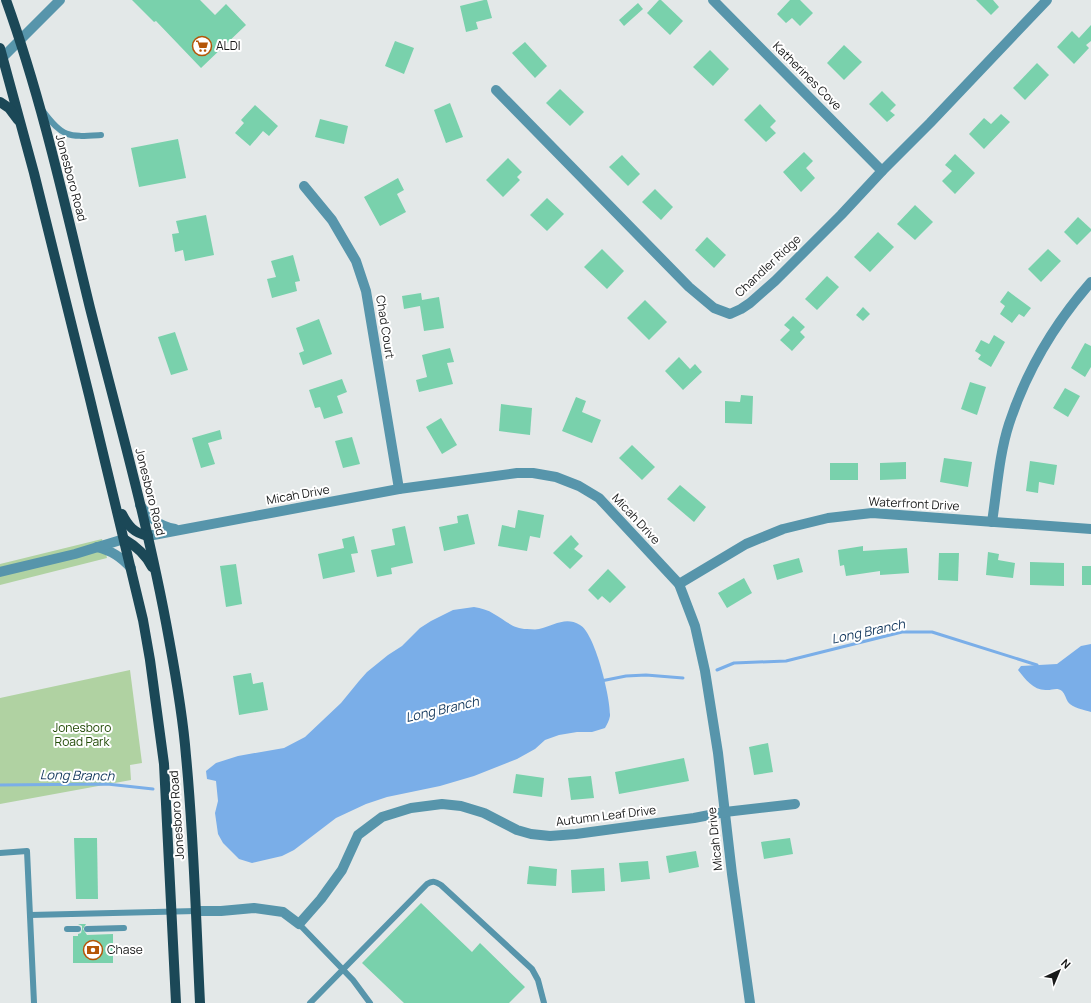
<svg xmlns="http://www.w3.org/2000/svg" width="1091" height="1003" font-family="Manrope,sans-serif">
<rect width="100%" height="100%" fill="#e3e8e8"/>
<g fill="#b0d2a2">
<polygon points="102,539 107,558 0,585 0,564"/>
<polygon points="130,670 142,763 130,765 131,780 0,804 0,698"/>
</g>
<g fill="#7aaee8">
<path d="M474,607C481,608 488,610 494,614C505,620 513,629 527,629C531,629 535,630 539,629C554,626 565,616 580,625C595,633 611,699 610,716C609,721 607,724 605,728L592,732H577L559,735L545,740L535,749L517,759L474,776L440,786L387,797L366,804L336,818L294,850L282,856L252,863L239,859L223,843L218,834L215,813L218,801L216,781L207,779L206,771L216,763L238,756L284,748L305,737L341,703L359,681L367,672L388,655L402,646L420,628L431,621L453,610Z"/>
<path d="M1091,644V712C1085,710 1072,708 1068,702C1066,699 1065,694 1062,691C1057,687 1053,690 1047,690C1034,691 1025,679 1018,670L1021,666L1057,664L1081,646Z"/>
</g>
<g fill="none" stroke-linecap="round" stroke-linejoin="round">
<g stroke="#7aaee8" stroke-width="3">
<polyline points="717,670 734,663 786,661 902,632 932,632 1037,665"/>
<polyline points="601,681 626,676 646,675 683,678"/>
<polyline points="0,785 107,784 153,789"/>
</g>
</g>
<g fill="#79d1ac">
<polygon points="132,0 200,0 215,15 226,4 246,25 201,68 156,21 154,22"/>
<polygon points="484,0 487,0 492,18 476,22 478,29 466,32 460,6"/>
<polygon points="659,0 661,0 683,21 670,35 647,13"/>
<polygon points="790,0 800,0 813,13 800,26 792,18 786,23 777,14"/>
<polygon points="976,0 993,0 999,7 991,15"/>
<polygon points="638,3 643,9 624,26 619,20"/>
<polygon points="1091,25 1091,41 1086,45 1089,48 1074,64 1057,47 1072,31 1079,38"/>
<polygon points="395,41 414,48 404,74 385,66"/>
<polygon points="525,42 547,66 535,78 512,53"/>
<polygon points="844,45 862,62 844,80 827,63"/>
<polygon points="710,50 729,69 713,86 693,67"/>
<polygon points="1037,63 1049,75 1025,100 1013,88"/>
<polygon points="560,89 584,112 570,126 546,103"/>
<polygon points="882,91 896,105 890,111 895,115 887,122 869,104"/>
<polygon points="450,103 463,137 446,143 434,110"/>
<polygon points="760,104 776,121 770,127 776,133 766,142 744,120"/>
<polygon points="255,105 278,126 269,136 263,131 250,146 235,133 244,123 241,120"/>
<polygon points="1001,114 1010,122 984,149 969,134 984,118 991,124"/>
<polygon points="320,119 348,126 344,144 315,137"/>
<polygon points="178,139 186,178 139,187 131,148"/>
<polygon points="804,152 813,161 806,168 815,178 801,192 783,172"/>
<polygon points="955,154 975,173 955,194 942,181 952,171 945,165"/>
<polygon points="622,155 640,174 628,186 609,167"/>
<polygon points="508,158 522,172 517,177 520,180 503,197 486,180"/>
<polygon points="398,178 404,190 397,194 406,212 380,226 364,197"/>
<polygon points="655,189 673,207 661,220 642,202"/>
<polygon points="547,198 564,214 547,231 530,215"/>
<polygon points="915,205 933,222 915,240 897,224"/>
<polygon points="206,215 214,255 185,261 183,250 175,252 172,234 179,233 176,221"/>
<polygon points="1078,217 1091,229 1091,231 1077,245 1064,232"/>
<polygon points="878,232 894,247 870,272 854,257"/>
<polygon points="707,237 726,255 714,268 695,250"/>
<polygon points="602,249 624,271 607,289 584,267"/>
<polygon points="1048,249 1061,261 1041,282 1028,269"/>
<polygon points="293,255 300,281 295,282 297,291 272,298 267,279 276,277 271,261"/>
<polygon points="827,276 839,287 817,310 805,299"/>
<polygon points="1008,291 1031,308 1024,317 1019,314 1012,323 1000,314 1005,306 1000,302"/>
<polygon points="421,293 422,300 439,297 444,328 424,331 420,306 404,309 402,296"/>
<polygon points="645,300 667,322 649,340 627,318"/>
<polygon points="863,307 870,314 863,321 856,315"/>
<polygon points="793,316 805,327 800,332 805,337 792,351 780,340 790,330 784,325"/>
<polygon points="319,319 332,354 303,365 299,353 304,351 296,328"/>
<polygon points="175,332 188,370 171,375 158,337"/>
<polygon points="994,335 1005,342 991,367 978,359 981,355 975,351 981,340 989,344"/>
<polygon points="1085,343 1091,346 1091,367 1085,377 1071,368"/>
<polygon points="450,348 454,362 447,363 453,384 419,392 416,380 427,377 422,355"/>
<polygon points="679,357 690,369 695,364 702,372 683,390 665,371"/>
<polygon points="342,379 347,392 337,396 343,413 324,419 320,407 315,408 309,390"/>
<polygon points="970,382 986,387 977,415 961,409"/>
<polygon points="1065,388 1080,396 1068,417 1053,408"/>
<polygon points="741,395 753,396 752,424 725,423 725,401 740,402"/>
<polygon points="576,397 586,401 582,412 601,420 592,443 562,431"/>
<polygon points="501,404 532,408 530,435 499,431"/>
<polygon points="441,418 457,445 442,454 426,427"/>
<polygon points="220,430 222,439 208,443 215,464 201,468 192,438"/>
<polygon points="352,437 360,464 343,468 335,441"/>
<polygon points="632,445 655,467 642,480 619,458"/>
<polygon points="944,458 972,462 968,487 940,482"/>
<polygon points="1030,461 1057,465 1054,485 1039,482 1038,493 1026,491"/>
<polygon points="906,462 906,479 880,480 880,463"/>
<rect x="830" y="463" width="28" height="17"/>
<polygon points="680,485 706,507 694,522 667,499"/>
<polygon points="518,510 544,515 540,538 530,536 527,551 498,546 502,525 515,528"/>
<polygon points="468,514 475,544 444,551 439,527 458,523 457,516"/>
<polygon points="405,526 413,563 391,568 392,574 377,577 371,550 395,545 392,529"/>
<polygon points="571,535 579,544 574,549 583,556 570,569 553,553"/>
<polygon points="354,536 358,553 351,554 355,572 323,579 318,554 344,548 342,539"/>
<polygon points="863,546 863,551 907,548 909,573 880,575 880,571 846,576 844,565 840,566 838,550"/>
<polygon points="988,552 999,554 998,560 1015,563 1013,578 986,575"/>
<polygon points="939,553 959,553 958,581 938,580"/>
<polygon points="799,558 803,572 777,580 773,565"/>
<polygon points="1030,562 1064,563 1064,586 1030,585"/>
<polygon points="236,564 242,604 226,607 220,566"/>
<rect x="1082" y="566" width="9" height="19"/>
<polygon points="608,569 626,587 610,603 602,596 598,600 588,590"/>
<polygon points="744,578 752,593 727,608 718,593"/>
<polygon points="251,673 253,684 263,682 268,710 239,715 233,676"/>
<polygon points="768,743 773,772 754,775 749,747"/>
<polygon points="684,758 689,781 619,794 615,772"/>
<polygon points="516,774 544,778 542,797 513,793"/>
<polygon points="591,776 594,798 571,800 568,778"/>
<polygon points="74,838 97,838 98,899 76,899"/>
<polygon points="790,838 793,854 764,859 761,842"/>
<polygon points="696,851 699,867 669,873 666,856"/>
<polygon points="648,861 650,879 621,882 619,863"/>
<polygon points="529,866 557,869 556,886 527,884"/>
<polygon points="604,868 605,891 572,893 571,870"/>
<polygon points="421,903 472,952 480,943 525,987 509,1003 404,1003 362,963"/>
<polygon points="78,924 86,924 83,929 87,935 113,934 113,963 73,963 73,936 78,936 78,934 81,933 82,929 82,926"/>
</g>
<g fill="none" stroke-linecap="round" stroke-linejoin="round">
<g stroke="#5795ab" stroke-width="6">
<path d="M43,111C63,138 68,137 101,135"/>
<polyline points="0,853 27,851 34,1003"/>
<polyline points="30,915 196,911"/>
<polyline points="299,924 353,980 370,1003"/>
<polyline points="67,929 78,929"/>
<polyline points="87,929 124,928"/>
<path d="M310,1003L427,884C433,880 436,882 441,885L532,969L538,980L544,1003"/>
</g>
<g stroke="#5795ab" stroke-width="10">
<polyline points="713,0 882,171"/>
<polyline points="0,60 60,0"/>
<polyline points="496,90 689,287 714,308 730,314 741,309 750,303 775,281 841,215 882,171 930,123 1047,0"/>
<polyline points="304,186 332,220 356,261 366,291 399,489"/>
<path d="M140,505C149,518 159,526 175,529"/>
<path d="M992,522C997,490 999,455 1009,424C1026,372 1055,323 1091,282"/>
<polyline points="148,536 399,489 517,473 533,473 556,477 579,486 599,498 679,584 695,626 705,671 718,753 732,874 750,1003"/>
<path d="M97,547C112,551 121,557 131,568"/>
<polyline points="0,572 75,554 124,539"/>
<polyline points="679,584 746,544 783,529 828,518 872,513 1091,529"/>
<polyline points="196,911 221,911 254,908 283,912 299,924 321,899 342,870 358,835 382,817 411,808 442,804 461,806 484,813 517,830 531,834 550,836 576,834 694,818 725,812 795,804"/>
</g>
<g stroke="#1b4857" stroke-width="10">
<path d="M6,0C42,100 65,205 90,308C118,418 149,527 169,639C176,677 183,717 186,756C194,838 196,921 200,1003"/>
<polyline points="0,48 34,173 89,395 143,620 150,660 164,764 176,1003"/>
<polyline points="0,102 9,108 18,120"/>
<path d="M122,514C128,526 134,533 148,536"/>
<path d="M124,539C136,546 146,555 152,567"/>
</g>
</g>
<defs>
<g id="supermarket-ring" transform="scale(1)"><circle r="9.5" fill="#fff" stroke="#b45507" stroke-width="1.5"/><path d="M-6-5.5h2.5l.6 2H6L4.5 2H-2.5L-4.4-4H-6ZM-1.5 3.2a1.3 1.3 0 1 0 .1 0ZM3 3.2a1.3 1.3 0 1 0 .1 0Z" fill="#b45507"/></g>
<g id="bank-ring" transform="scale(1)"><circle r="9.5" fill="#fff" stroke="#b45507" stroke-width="1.5"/><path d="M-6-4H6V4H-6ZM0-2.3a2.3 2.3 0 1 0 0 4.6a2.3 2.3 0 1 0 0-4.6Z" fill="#b45507"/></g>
</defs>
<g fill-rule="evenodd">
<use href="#supermarket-ring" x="202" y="46"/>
<use href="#bank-ring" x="93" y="950"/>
</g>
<g text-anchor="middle" stroke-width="4" stroke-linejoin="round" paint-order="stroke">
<g font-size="12" fill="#191a1a" stroke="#fff" text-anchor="start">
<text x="216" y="50">ALDI</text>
<text x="107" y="954">Chase</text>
</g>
<g font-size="12" fill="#191a1a" stroke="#fff">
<text transform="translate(807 76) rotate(45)" y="4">Katherines Cove</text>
<text transform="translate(71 178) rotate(75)" y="4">Jonesboro Road</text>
<text transform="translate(768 266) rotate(-43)" y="4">Chandler Ridge</text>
<text transform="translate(385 327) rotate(81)" y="4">Chad Court</text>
<text transform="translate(150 492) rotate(76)" y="4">Jonesboro Road</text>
<text transform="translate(298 495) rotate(-10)" y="4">Micah Drive</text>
<text transform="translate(914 504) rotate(3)" y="4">Waterfront Drive</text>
<text transform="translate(636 519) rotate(47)" y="4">Micah Drive</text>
<text transform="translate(177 815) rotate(-94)" y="4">Jonesboro Road</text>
<text transform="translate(606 816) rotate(-7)" y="4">Autumn Leaf Drive</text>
<text transform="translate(715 839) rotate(-96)" y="4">Micah Drive</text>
</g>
<g font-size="12" fill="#204905" stroke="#fff">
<text x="82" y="732">Jonesboro<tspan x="82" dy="14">Road Park</tspan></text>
</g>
<g font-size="13" font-style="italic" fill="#12375c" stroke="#fff">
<text transform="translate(868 631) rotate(-12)" y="5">Long Branch</text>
<text transform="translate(442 709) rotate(-13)" y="5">Long Branch</text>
<text transform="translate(77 775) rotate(1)" y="5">Long Branch</text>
</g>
</g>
<g transform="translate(1059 971) rotate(44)" stroke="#ffffff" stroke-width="3" paint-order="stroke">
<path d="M0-3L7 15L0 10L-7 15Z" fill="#191a1a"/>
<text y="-6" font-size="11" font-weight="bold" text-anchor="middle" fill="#191a1a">N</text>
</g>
</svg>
